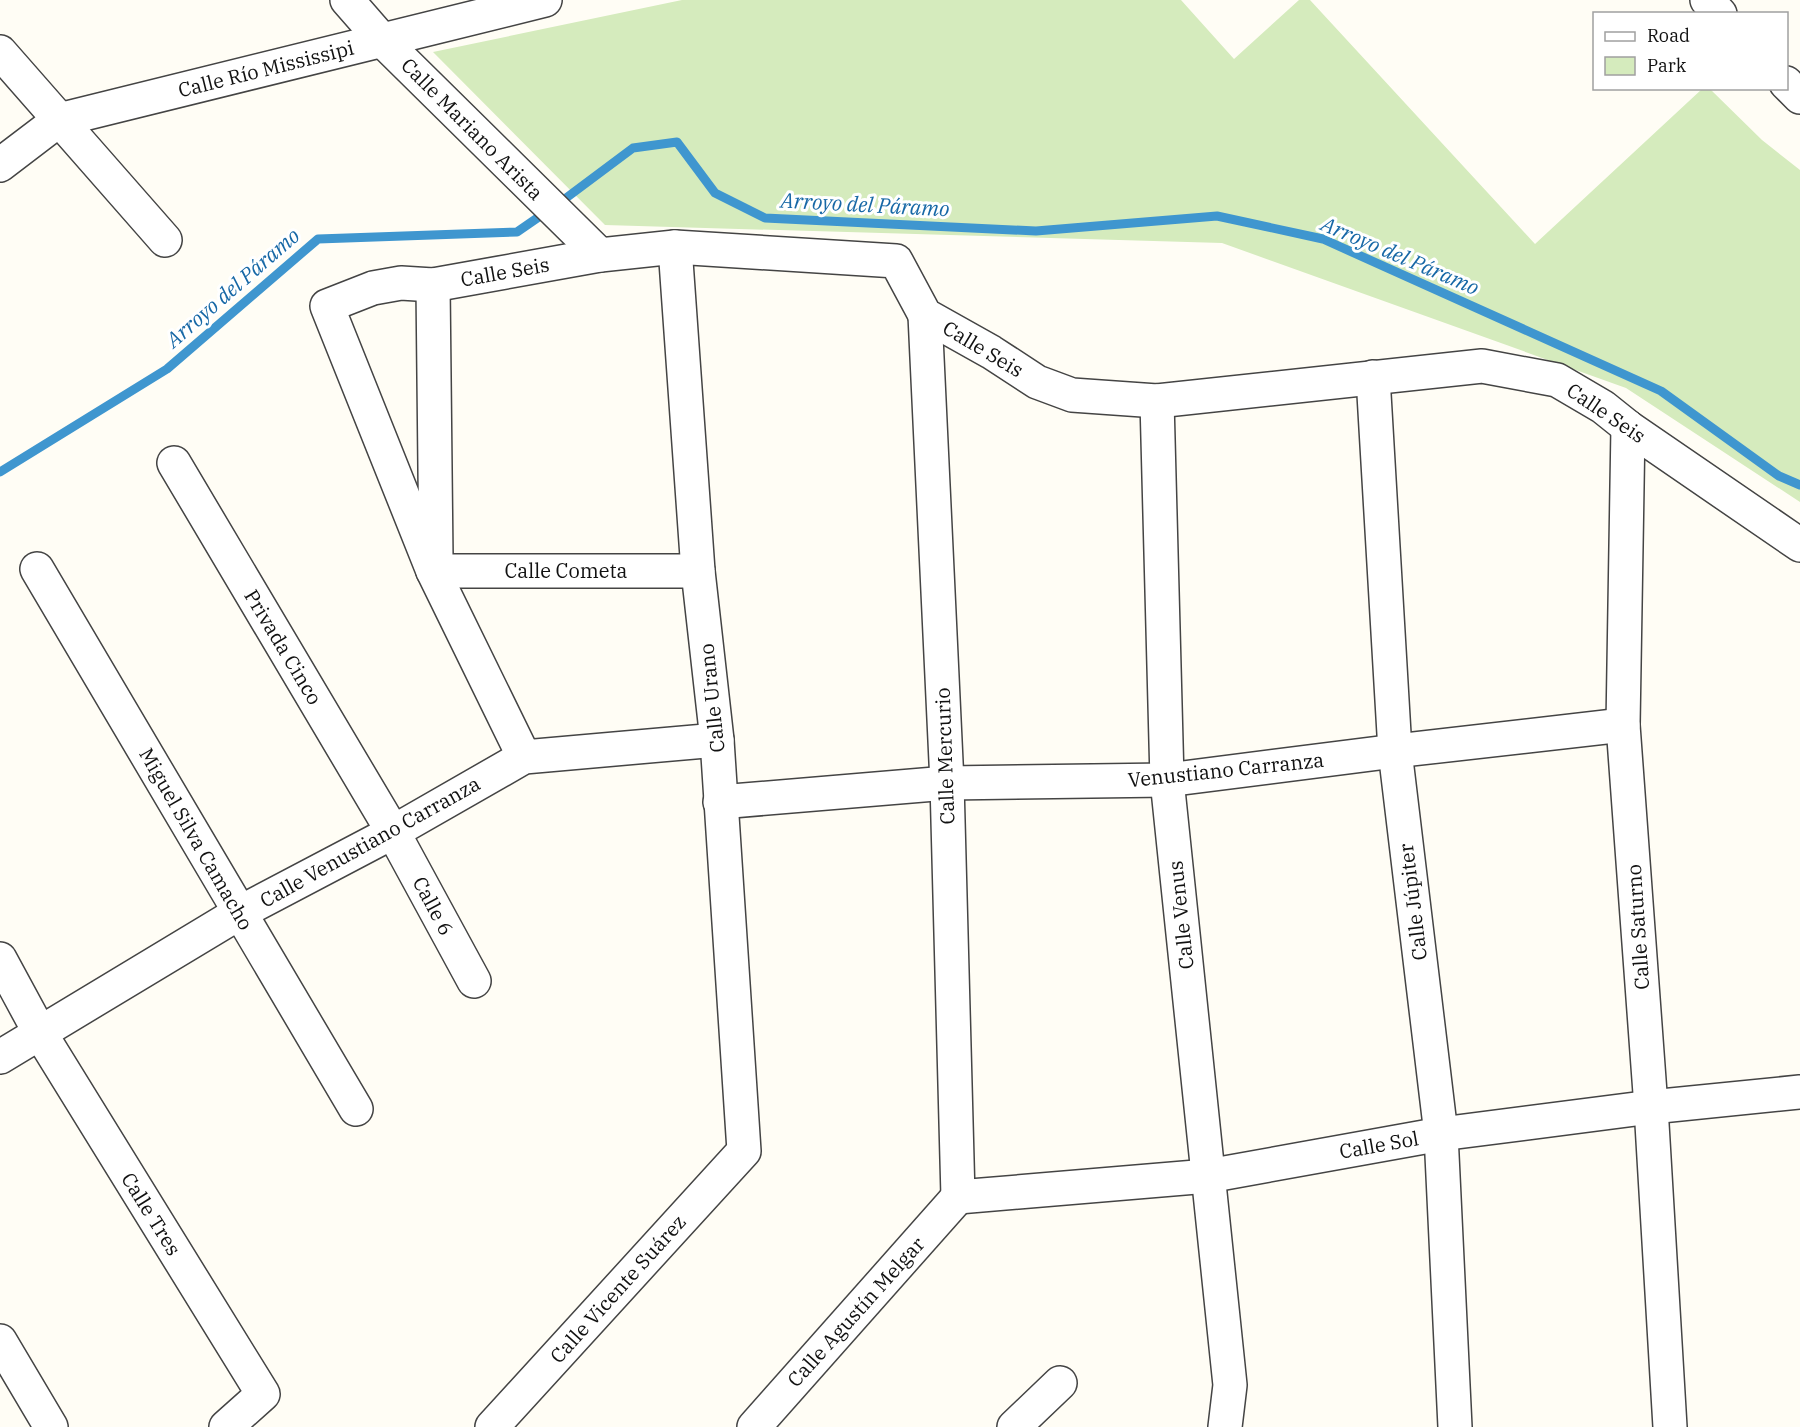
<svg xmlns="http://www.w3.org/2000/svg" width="1800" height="1427" font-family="'IBM Plex Serif',serif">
<rect width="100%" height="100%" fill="#fffdf5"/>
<polygon fill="#d5ebbd" points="682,0 1181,0 1234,59 1299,0 1310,0 1535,244 1702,89 1710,89 1762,140 1800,170 1800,502 1626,388 1222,243 605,225 433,52"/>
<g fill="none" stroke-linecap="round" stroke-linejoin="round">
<g stroke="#3f96cf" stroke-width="9">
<polyline points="558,204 633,148 677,142 715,193 765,218 1036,231 1217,216 1323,239 1661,391 1779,476 1800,485"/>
<polyline points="0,472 167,369 318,239 517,232 546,212"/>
</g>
<g stroke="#444" stroke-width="36">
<g id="minor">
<polyline points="347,0 382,40 600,255"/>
<polyline points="1707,0 1720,14"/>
<polyline points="0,52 165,240"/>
<polyline points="1786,83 1800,97"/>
<polyline points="0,165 59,120 545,0"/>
<polyline points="433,285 436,559"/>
<polyline points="925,315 947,783 958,1197"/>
<polyline points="1373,377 1395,751 1441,1134 1455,1427"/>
<polyline points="1157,401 1167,780 1230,1385 1225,1427"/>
<polyline points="1628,427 1623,725 1651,1107 1670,1427"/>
<polyline points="174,463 393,832 474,981"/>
<polyline points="37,569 356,1109"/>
<polyline points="433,571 698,571"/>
<polyline points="524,757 433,571 327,306 373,288 401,283 433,285 600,255 675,247 896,261 925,315 991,352 1037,382 1072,395 1157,401 1482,366 1557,380 1603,407 1628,427 1800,545"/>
<polyline points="720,802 947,783 1167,780 1395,751 1623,725"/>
<polyline points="0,959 40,1033 263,1394 226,1427"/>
<polyline points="0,1057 239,913 393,832 524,757 717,740"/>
<polyline points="958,1197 1208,1176 1441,1134 1651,1107 1800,1092"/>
<polyline points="0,1341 51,1427"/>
<polyline points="492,1427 744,1151 717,740 698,571 675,247"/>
<polyline points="754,1427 958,1197"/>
<polyline points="1014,1427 1060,1383"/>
</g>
</g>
<use href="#minor" stroke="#fff" stroke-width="33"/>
</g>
<g text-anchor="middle" stroke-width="6" stroke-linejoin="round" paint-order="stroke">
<g font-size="20" fill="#111" stroke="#fff">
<text transform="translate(266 69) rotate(-14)" y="7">Calle Río Mississipi</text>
<text transform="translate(472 129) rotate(45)" y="7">Calle Mariano Arista</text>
<text transform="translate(505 272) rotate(-10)" y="7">Calle Seis</text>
<text transform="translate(983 349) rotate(31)" y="7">Calle Seis</text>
<text transform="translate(1606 413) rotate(34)" y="7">Calle Seis</text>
<text x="566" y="578">Calle Cometa</text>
<text transform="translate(283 647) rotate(59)" y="7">Privada Cinco</text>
<text transform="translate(712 698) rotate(-96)" y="7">Calle Urano</text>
<text transform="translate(945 756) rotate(-92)" y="7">Calle Mercurio</text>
<text transform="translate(1226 770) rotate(-6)" y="7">Venustiano Carranza</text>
<text transform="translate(196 839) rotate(60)" y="7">Miguel Silva Camacho</text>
<text transform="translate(370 842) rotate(-29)" y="7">Calle Venustiano Carranza</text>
<text transform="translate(1413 902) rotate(-97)" y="7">Calle Júpiter</text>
<text transform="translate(433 906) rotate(62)" y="7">Calle 6</text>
<text transform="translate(1181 915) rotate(-96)" y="7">Calle Venus</text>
<text transform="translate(1638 927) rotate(-94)" y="7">Calle Saturno</text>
<text transform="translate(1379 1145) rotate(-10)" y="7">Calle Sol</text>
<text transform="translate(151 1214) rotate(58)" y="7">Calle Tres</text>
<text transform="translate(618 1289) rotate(-48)" y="7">Calle Vicente Suárez</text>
<text transform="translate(856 1312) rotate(-48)" y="7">Calle Agustín Melgar</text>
</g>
<g font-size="21" font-style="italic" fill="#1768a6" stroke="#fff">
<text transform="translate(865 205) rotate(3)" y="7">Arroyo del Páramo</text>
<text transform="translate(1400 256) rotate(23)" y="7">Arroyo del Páramo</text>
<text transform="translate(233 288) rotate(-41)" y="7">Arroyo del Páramo</text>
</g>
</g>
<rect x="1593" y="12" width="195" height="78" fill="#ffffff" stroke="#a0a0a0" stroke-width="1.5"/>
<rect x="1605" y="32" width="30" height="9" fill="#ffffff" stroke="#a0a0a0" stroke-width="1.5"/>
<text x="1647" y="42" font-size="18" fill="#111111">Road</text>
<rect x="1605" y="57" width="30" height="18" fill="#d5ebbd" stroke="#a0a0a0" stroke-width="1.5"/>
<text x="1647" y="72" font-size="18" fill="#111111">Park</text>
</svg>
